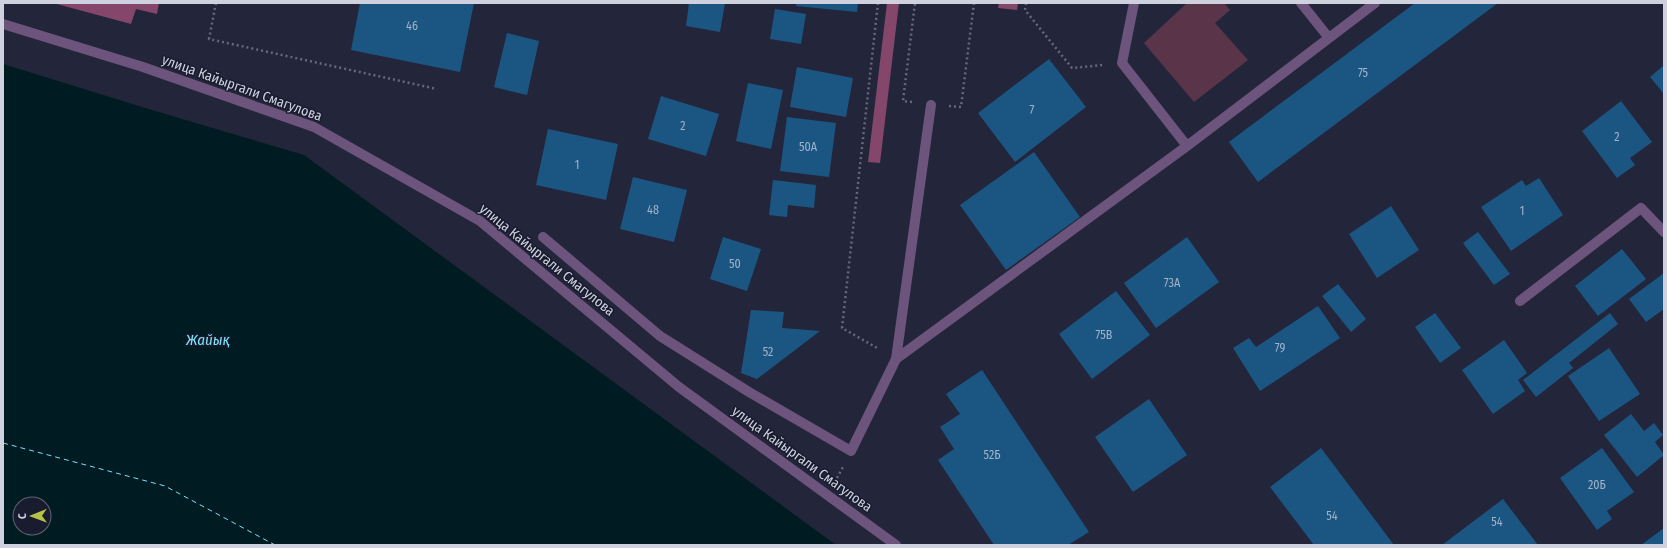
<svg xmlns="http://www.w3.org/2000/svg" width="1667" height="548" viewBox="0 0 1667 548" font-family="'Fira Sans Condensed',sans-serif">
	<style>
		.green { fill: #5a354a }
		.forest { fill: #84476b }
		.water { fill: #001c22; fill-rule: evenodd }
		.lines { fill: none; stroke-linecap: round; stroke-linejoin: round }
		.ferry { stroke: #7be2f7; stroke-width: 1; stroke-dasharray: 5 4; stroke-linecap: butt }
		.building { fill: #1b5683 }
		.path { stroke: #67697b; stroke-width: 2.5; stroke-dasharray: 2 3; stroke-linecap: butt }
		.minor { stroke: #6d547c; stroke-width: 10 }
		.labels { text-anchor: middle; dominant-baseline: central; stroke-width: 3; stroke-linejoin: round; paint-order: stroke }
		.number-label { font-size: 12px; fill: #a2b2c8 }
		.street-label { font-size: 14px; fill: #cfd1df; stroke: #191b2f }
		.water-label { font-size: 15px; font-style: italic; fill: #7be2f7; stroke: #191b2f }
	</style>
	<rect width="100%" height="100%" fill="#23253a"/>
	<!-- green -->
	<path class="green" d="M 1187,3 L 1224,3 L 1230,10 L 1215,23 L 1248,60 L 1194,102 L 1144,43 Z"/>
	<!-- forest -->
	<path class="forest" d="M 53,3 L 159,3 L 157,14 L 136,9 L 131,24 Z
		M 887,3 L 899,3 L 880,163 L 868,162 Z
		M 999,3 L 1018,3 L 1017,10 L 998,8 Z"/>
	<!-- water -->
	<path class="water" d="M 3,64 L 152,110 L 304,155 L 836,545 L 3,545 ZM 20,504 L 44,504 L 44,528 L 20,528 Z"/>
	<g class="lines">
		<!-- ferry -->
		<path class="ferry" d="M 3,443 L 165,486 L 275,545"/>
	</g>
	<!-- building -->
	<path class="building" d="M 360,3 L 474,3 L 460,72 L 351,50 Z
		M 689,3 L 725,3 L 720,32 L 686,26 Z
		M 797,3 L 858,3 L 857,12 L 796,6 Z
		M 1415,3 L 1498,3 L 1258,182 L 1229,142 Z
		M 775,9 L 806,14 L 801,44 L 770,39 Z
		M 507,33 L 539,41 L 527,95 L 494,87 Z
		M 1049,59 L 1086,107 L 1015,162 L 978,113 Z
		M 1664,65 L 1664,94 L 1650,77 Z
		M 797,67 L 853,78 L 846,117 L 790,107 Z
		M 748,83 L 783,90 L 771,149 L 736,141 Z
		M 661,96 L 719,114 L 706,156 L 648,139 Z
		M 1621,101 L 1652,142 L 1630,158 L 1635,165 L 1617,178 L 1582,131 Z
		M 787,117 L 836,123 L 829,177 L 780,171 Z
		M 548,129 L 618,144 L 606,200 L 536,185 Z
		M 1034,152 L 1080,217 L 1006,270 L 960,205 Z
		M 633,177 L 687,190 L 674,242 L 620,229 Z
		M 1539,178 L 1563,215 L 1511,251 L 1481,207 L 1522,180 L 1526,186 Z
		M 773,180 L 816,185 L 814,208 L 788,205 L 787,217 L 769,215 Z
		M 1391,206 L 1419,250 L 1377,278 L 1349,234 Z
		M 1478,232 L 1510,274 L 1494,285 L 1463,243 Z
		M 723,237 L 761,249 L 747,291 L 710,279 Z
		M 1187,237 L 1219,282 L 1156,328 L 1124,283 Z
		M 1622,249 L 1646,279 L 1598,316 L 1575,286 Z
		M 1664,273 L 1664,309 L 1646,322 L 1629,299 Z
		M 1338,284 L 1366,319 L 1351,332 L 1322,296 Z
		M 1116,291 L 1150,335 L 1092,379 L 1059,334 Z
		M 1318,306 L 1340,338 L 1260,391 L 1233,348 L 1249,338 L 1256,347 Z
		M 751,310 L 784,312 L 782,328 L 820,331 L 757,379 L 741,373 Z
		M 1435,313 L 1461,348 L 1440,363 L 1415,327 Z
		M 1610,313 L 1618,324 L 1569,363 L 1573,368 L 1536,397 L 1523,380 Z
		M 1504,340 L 1527,373 L 1518,380 L 1525,391 L 1493,414 L 1462,370 Z
		M 1609,348 L 1640,394 L 1599,421 L 1568,376 Z
		M 982,370 L 1089,532 L 1068,545 L 994,545 L 938,460 L 954,449 L 940,427 L 960,414 L 946,394 Z
		M 1149,399 L 1187,455 L 1133,492 L 1095,437 Z
		M 1631,414 L 1644,431 L 1654,423 L 1663,435 L 1655,442 L 1664,455 L 1637,477 L 1604,435 Z
		M 1321,448 L 1394,545 L 1314,545 L 1270,487 Z
		M 1602,448 L 1634,492 L 1607,511 L 1612,519 L 1597,530 L 1560,478 Z
		M 1503,499 L 1538,545 L 1442,545 Z
		M 1664,528 L 1664,545 L 1641,545 Z"/>
	<g class="lines">
		<!-- path -->
		<path class="path" d="M 216,3 L 209,39 L 437,89
			M 878,3 L 842,328 L 879,349
			M 1026,3 L 1025,10 L 1072,68 L 1103,65
			M 912,102 L 903,101 L 915,3
			M 949,106 L 961,107 L 974,3
			M 837,478 L 843,467"/>
		<!-- minor -->
		<path class="minor" d="M 1301,3 L 1329,38 L 1375,3
			M 3,24 L 143,67 L 314,127 L 480,221 L 679,387 L 896,545
			M 1187,146 L 1329,38
			M 543,237 L 660,336 L 749,392 L 851,451 L 896,359 L 1187,146 L 1122,63 L 1134,3
			M 1520,301 L 1641,208 L 1664,232
			M 896,359 L 931,105"/>
	</g>
	<g class="labels">
		<!-- number labels -->
		<g class="number-label">
			<text x="412" y="26">46</text>
			<text x="1363" y="73">75</text>
			<text x="1032" y="110">7</text>
			<text x="683" y="126">2</text>
			<text x="1617" y="137">2</text>
			<text x="808" y="147">50А</text>
			<text x="577" y="165">1</text>
			<text x="653" y="210">48</text>
			<text x="1522" y="211">1</text>
			<text x="735" y="264">50</text>
			<text x="1172" y="283">73А</text>
			<text x="1104" y="335">75В</text>
			<text x="1280" y="348">79</text>
			<text x="768" y="352">52</text>
			<text x="992" y="455">52Б</text>
			<text x="1597" y="485">20Б</text>
			<text x="1332" y="516">54</text>
			<text x="1497" y="522">54</text>
		</g>
		<!-- street labels -->
		<g class="street-label">
			<text transform="translate(242 88) rotate(20)">улица Кайыргали Смагулова</text>
			<text transform="translate(547 260) rotate(39)">улица Кайыргали Смагулова</text>
			<text transform="translate(802 459) rotate(36)">улица Кайыргали Смагулова</text>
		</g>
		<!-- water labels -->
		<g class="water-label">
			<text x="208" y="340">Жайық</text>
		</g>
	</g>
	<!-- border -->
	<rect width="1667" height="548" fill="none" stroke="#cfd1df" stroke-width="8"/>
	<!-- north arrow -->
	<g transform="translate(32 516) rotate(269)"><circle r="19" fill="#191b2f" stroke="#626475"/>
	<path d="M0-3L7 15L0 10L-7 15Z" fill="#b6c148"/>
	<text y="-6" font-size="11" font-weight="bold" text-anchor="middle" fill="#cfd1df">С</text>
	</g>
</svg>
